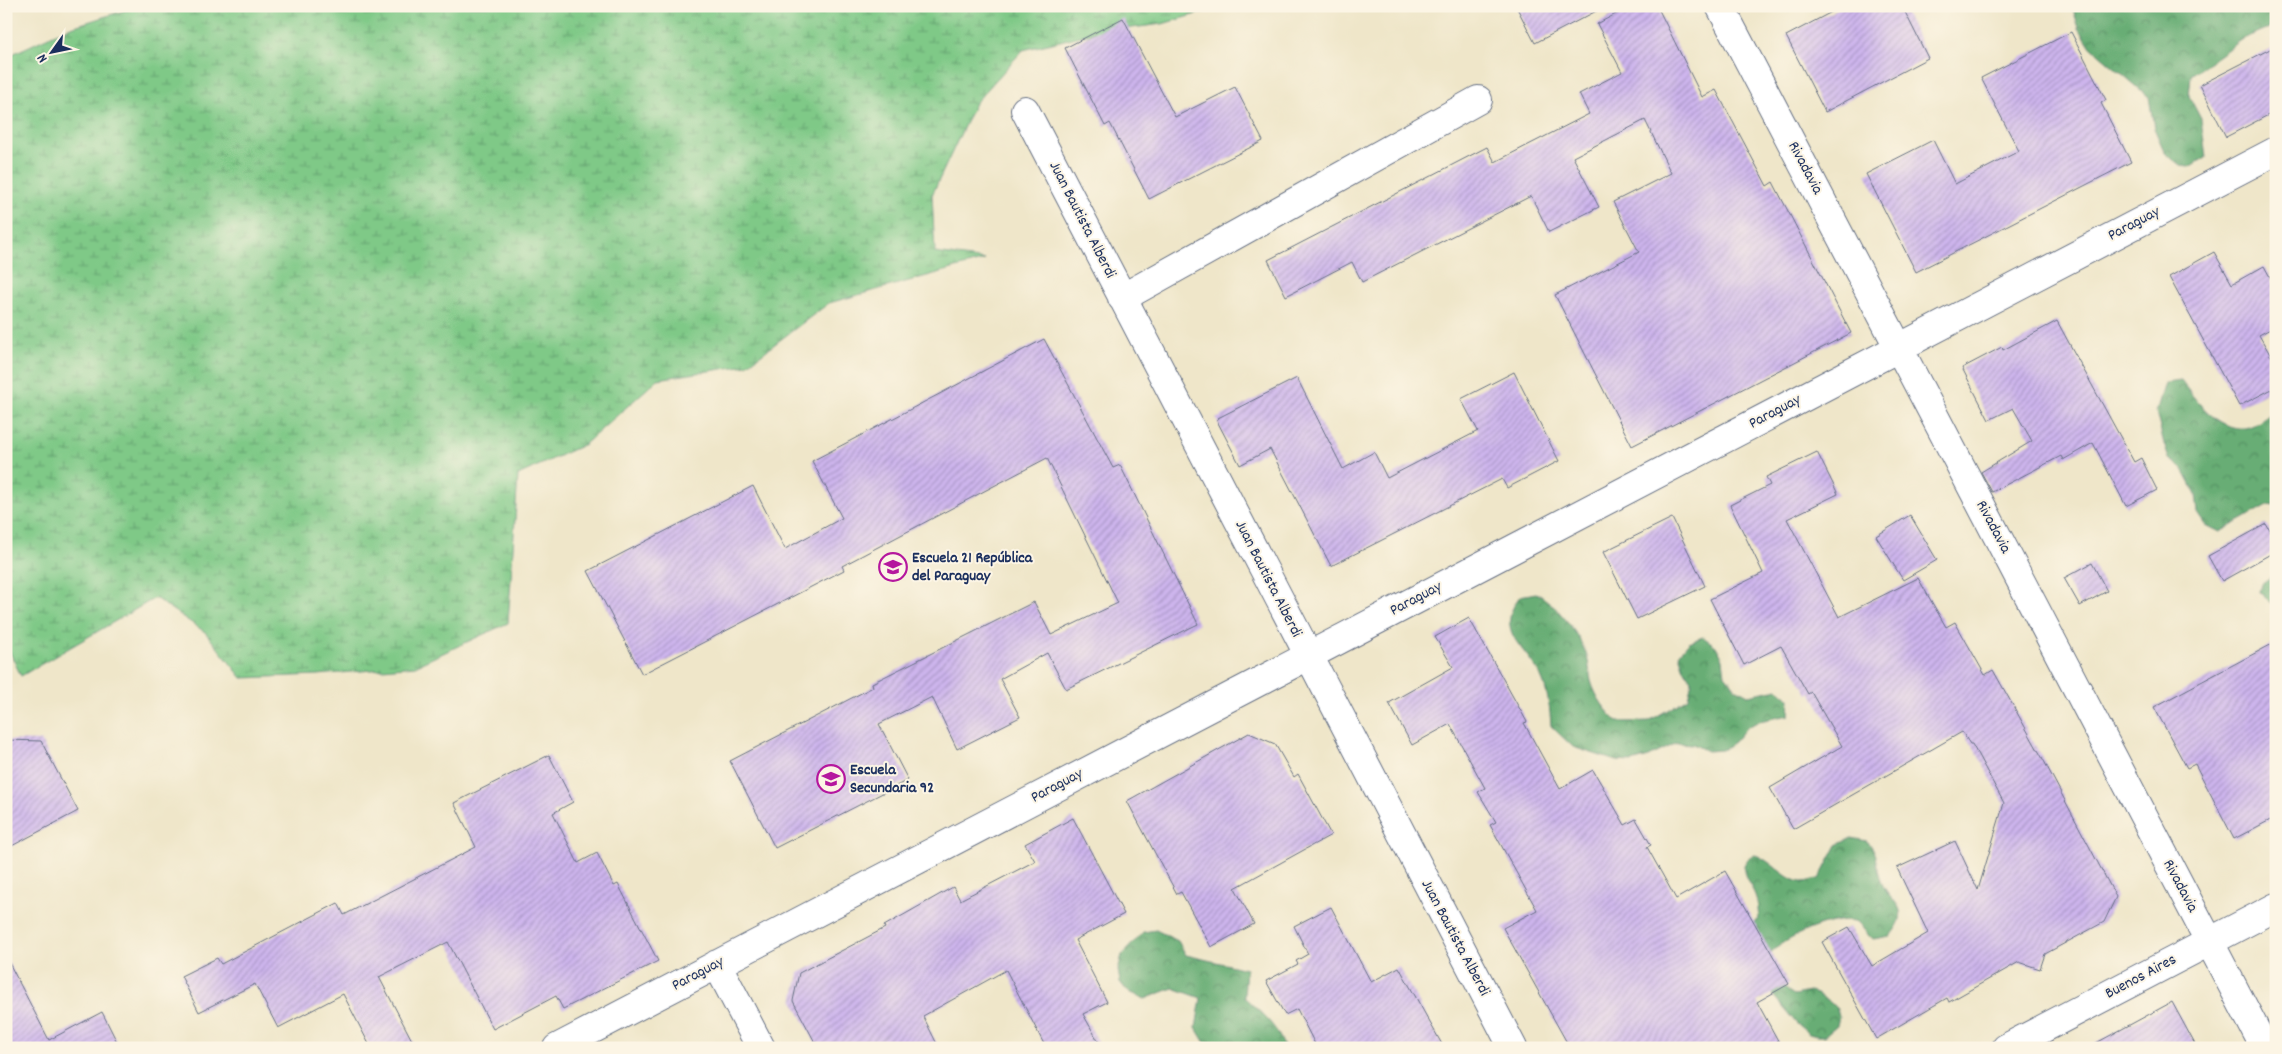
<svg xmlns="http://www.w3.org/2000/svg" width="2282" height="1054" viewBox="0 0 2282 1054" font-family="Dekko,sans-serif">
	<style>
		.forest { fill: url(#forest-crowns); stroke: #416e69 }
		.wetland { fill: url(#wetland-marsh); stroke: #4d7c72 }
		.building { fill: url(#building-hatch) }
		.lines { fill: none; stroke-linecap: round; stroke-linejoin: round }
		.street-casing { stroke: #656f83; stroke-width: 30 }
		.street { stroke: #fff; stroke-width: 28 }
		.labels { text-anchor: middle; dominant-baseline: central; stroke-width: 4; stroke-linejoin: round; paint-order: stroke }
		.street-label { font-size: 16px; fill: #1b2f5e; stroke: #fcf5e5 }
		.poi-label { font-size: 16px; font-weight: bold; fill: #1b2f5e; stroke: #fcf5e5; text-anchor: start }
	</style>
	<defs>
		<pattern id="forest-crowns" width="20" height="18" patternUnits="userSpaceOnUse" patternTransform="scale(1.25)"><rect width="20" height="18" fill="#67ad74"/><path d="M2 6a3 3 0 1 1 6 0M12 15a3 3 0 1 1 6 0" fill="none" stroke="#548d62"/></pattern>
		<pattern id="wetland-marsh" width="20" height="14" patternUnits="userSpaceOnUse" patternTransform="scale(1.25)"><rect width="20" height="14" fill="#7fc987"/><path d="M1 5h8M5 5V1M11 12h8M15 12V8" fill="none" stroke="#67a472"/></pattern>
		<pattern id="building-hatch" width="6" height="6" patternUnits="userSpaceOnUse" patternTransform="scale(1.25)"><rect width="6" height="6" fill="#ceb5ed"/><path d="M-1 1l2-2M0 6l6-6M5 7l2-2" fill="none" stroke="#a694c3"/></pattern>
	</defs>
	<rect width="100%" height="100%" fill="#fcf5e5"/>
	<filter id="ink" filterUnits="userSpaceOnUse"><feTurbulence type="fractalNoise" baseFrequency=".02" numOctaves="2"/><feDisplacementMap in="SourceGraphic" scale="10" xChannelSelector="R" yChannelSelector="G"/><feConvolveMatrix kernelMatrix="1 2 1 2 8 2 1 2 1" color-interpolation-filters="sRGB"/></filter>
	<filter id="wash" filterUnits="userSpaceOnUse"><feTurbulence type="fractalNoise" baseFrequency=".0096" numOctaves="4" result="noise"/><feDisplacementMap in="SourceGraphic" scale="20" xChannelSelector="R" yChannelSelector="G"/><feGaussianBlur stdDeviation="1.12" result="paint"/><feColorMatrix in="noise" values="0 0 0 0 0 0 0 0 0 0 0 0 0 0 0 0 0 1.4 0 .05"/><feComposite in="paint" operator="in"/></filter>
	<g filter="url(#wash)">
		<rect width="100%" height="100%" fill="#efe6c9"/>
		<!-- forest -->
		<path class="forest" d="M 2072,6 L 2276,6 L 2276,17 L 2269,28 L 2242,39 L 2191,75 L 2189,96 L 2201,119 L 2206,157 L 2190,167 L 2181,166 L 2165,153 L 2154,128 L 2149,97 L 2091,47 L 2079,28 Z
			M 2181,381 C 2195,399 2218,431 2245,428 C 2256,426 2267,416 2276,410 L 2276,506 L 2268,505 L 2220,532 L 2206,525 L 2198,513 L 2196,494 L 2182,468 L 2169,459 L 2164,444 L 2156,412 L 2165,383 Z
			M 2276,573 L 2276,607 L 2259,592 L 2261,584 Z
			M 1536,593 C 1556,604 1576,630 1585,651 C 1589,660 1589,671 1591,681 C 1596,698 1606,711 1618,722 L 1649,721 L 1688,698 L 1692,682 L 1684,669 L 1679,654 L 1689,642 L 1703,637 L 1716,646 L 1723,659 L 1725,675 L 1736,688 L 1748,695 L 1778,689 L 1790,699 L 1789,715 L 1759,721 L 1746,728 L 1734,742 L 1722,750 L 1707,751 L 1693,744 L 1677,743 L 1649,757 L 1632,762 L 1616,761 L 1573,747 L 1551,726 C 1550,709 1548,692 1541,677 C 1526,646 1493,633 1520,596 Z
			M 1851,838 L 1867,841 C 1880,855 1875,861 1880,878 C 1887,903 1916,906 1890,936 L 1873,939 C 1867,934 1863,926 1857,922 C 1839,913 1779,939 1769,955 C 1775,970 1779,987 1794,995 L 1809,992 L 1817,994 L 1831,1003 L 1837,1009 L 1839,1017 L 1837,1025 L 1824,1036 L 1817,1036 L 1809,1034 L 1797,1024 L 1757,976 L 1739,930 L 1759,919 C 1758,911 1758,902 1755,895 C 1749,880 1733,865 1755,855 C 1770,859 1788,883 1803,882 C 1808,882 1813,879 1819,879 L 1837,845 Z
			M 1156,930 L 1178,941 L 1186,955 L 1246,969 L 1244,997 C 1259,1011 1279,1027 1284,1048 L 1208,1048 L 1196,1028 L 1201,998 L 1173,988 L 1145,999 L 1127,991 L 1120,982 L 1118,970 L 1122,955 L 1143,932 Z"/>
		<!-- wetland -->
		<path class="wetland" d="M 139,6 L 1224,6 L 1162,24 L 1093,33 L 1023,50 L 975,103 L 932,195 L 935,253 L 985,260 L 829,303 L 747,365 L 658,379 L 585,444 L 518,475 L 508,623 L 415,666 L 318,675 L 242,678 L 205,632 L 155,598 L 21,676 L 6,644 L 6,57 L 68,28 Z"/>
		<g id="blocks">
			<!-- building -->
			<path class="building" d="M 1516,6 L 1606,6 L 1535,43 Z
				M 1631,6 L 1657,6 L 1702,97 L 1716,90 L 1767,186 L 1773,182 L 1851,333 L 1632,446 L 1555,295 L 1639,252 L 1613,202 L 1671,173 L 1645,120 L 1573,157 L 1599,207 L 1549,232 L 1531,196 L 1362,282 L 1352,262 L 1286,296 L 1268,260 L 1487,147 L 1495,162 L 1589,114 L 1579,94 L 1622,72 L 1597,24 Z
				M 1843,6 L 1902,6 L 1928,58 L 1825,112 L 1786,36 Z
				M 1123,18 L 1175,117 L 1235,87 L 1263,141 L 1149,199 L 1110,123 L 1105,126 L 1065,48 Z
				M 2071,32 L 2106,100 L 2101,103 L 2131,162 L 1916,272 L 1866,174 L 1933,140 L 1955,184 L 2019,151 L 1981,78 Z
				M 2276,46 L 2276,111 L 2226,137 L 2200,85 Z
				M 2214,252 L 2232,284 L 2264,266 L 2276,288 L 2276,326 L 2259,335 L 2276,365 L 2276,387 L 2239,406 L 2169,277 Z
				M 2057,321 L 2134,462 L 2141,458 L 2157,490 L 2126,506 L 2093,443 L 2063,460 L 2061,456 L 1992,492 L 1981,472 L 2032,441 L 2013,408 L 1989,420 L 1962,368 L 2002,347 L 2003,350 Z
				M 1044,339 L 1113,468 L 1120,465 L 1198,624 L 1066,689 L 1047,653 L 1000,679 L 1020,717 L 957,749 L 932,697 L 879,724 L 908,780 L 775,848 L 730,761 L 873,687 L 872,683 L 1034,602 L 1051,635 L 1118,603 L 1047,458 L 842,566 L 844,570 L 642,674 L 588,571 L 753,486 L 785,549 L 842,518 L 812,461 Z
				M 1514,372 L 1559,461 L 1507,488 L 1502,479 L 1331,566 L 1270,449 L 1240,465 L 1216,419 L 1297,378 L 1343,469 L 1374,452 L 1387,478 L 1478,431 L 1461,399 Z
				M 1817,452 L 1838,494 L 1787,519 L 1839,617 L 1918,578 L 1946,627 L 1955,622 L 1985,675 L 1993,670 L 2043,759 L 2116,897 L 2104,922 L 2045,954 L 2040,969 L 2019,962 L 1949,1002 L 1947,998 L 1876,1039 L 1822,942 L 1849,927 L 1872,966 L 1928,933 L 1897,868 L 1955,841 L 1978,890 L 2004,803 L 1972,744 L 1970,744 L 1962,732 L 1793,829 L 1770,788 L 1842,746 L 1811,692 L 1808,694 L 1781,646 L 1744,665 L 1710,599 L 1763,573 L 1730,505 L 1770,485 L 1766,477 Z
				M 1910,515 L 1937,560 L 1903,580 L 1876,536 Z
				M 1672,518 L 1705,586 L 1637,619 L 1603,552 Z
				M 2266,524 L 2276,541 L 2276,551 L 2222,581 L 2208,556 Z
				M 2092,563 L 2107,591 L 2080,606 L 2064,578 Z
				M 1469,618 L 1527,722 L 1524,723 L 1560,789 L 1593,770 L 1625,825 L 1636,819 L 1651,845 L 1647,847 L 1676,899 L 1725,871 L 1789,984 L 1757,1002 L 1782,1048 L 1570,1048 L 1503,928 L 1537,910 L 1490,825 L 1496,822 L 1478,792 L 1485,788 L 1450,724 L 1412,745 L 1389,703 L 1453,667 L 1435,637 Z
				M 2276,642 L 2276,817 L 2234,839 L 2195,764 L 2187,768 L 2154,707 Z
				M 1249,733 L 1275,744 L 1294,777 L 1298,774 L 1331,835 L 1235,888 L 1254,924 L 1211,947 L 1181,892 L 1177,894 L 1127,801 Z
				M 6,740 L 41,741 L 78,811 L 6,849 Z
				M 549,755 L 573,802 L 553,813 L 578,863 L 597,853 L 614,886 L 618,884 L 658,961 L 563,1009 L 556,996 L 493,1029 L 448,942 L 379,977 L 416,1048 L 371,1048 L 343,994 L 278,1028 L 255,984 L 199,1012 L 181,976 L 217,958 L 221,964 L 338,903 L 344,915 L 476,847 L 454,803 Z
				M 1073,818 L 1124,914 L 1075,940 L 1107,1002 L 1083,1014 L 1102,1048 L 1046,1048 L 1006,970 L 923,1016 L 939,1048 L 818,1048 L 793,1001 L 799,973 L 885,928 L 884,926 L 953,887 L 960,900 L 1035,861 L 1025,844 Z
				M 1331,907 L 1371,982 L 1399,967 L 1444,1048 L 1317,1048 L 1297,1009 L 1285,1015 L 1266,981 L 1298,964 L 1296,961 L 1308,954 L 1294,926 Z
				M 6,957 L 49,1040 L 102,1012 L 120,1048 L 6,1048 Z
				M 2172,1002 L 2197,1048 L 2087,1048 Z"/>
		</g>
	</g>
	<g filter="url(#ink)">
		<use href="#blocks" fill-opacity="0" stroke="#656f83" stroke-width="1"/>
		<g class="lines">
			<defs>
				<path id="street" d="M 1720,6 L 2265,1048
					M 1025,110 L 1513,1048
					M 1122,298 L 1478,100
					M 717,964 L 761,1048
					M 557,1048 L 2276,151
					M 2006,1048 L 2276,907"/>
			</defs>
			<!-- street casing -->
			<use href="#street" class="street-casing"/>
			<!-- street -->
			<use href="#street" class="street"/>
		</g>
	</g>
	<!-- icons -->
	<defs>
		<symbol id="school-ring" viewBox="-11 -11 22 22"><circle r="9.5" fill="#fcf5e5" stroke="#b5179e" stroke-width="1.5"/><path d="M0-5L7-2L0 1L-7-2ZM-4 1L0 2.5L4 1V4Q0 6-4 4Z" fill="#b5179e"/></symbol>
	</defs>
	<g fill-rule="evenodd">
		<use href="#school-ring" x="877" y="551" width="32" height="32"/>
		<use href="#school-ring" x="815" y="763" width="32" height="32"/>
	</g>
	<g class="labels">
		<!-- street labels -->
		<g class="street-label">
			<text transform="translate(1805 168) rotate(62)">Rivadavia</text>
			<text transform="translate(1082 220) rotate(63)">Juan Bautista Alberdi</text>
			<text transform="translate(2134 224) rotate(-28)">Paraguay</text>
			<text transform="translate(1775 412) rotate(-28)">Paraguay</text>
			<text transform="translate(1993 527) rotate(62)">Rivadavia</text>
			<text transform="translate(1268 579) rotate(63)">Juan Bautista Alberdi</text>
			<text transform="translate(1416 599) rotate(-28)">Paraguay</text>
			<text transform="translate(1057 786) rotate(-28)">Paraguay</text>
			<text transform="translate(2180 886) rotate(62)">Rivadavia</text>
			<text transform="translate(1455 938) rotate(62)">Juan Bautista Alberdi</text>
			<text transform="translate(698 974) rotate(-28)">Paraguay</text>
			<text transform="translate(2141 977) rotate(-28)">Buenos Aires</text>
		</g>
		<!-- poi labels -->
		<g class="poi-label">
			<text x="912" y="558">Escuela 21 República<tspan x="912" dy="18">del Paraguay</tspan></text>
			<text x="850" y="770">Escuela<tspan x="850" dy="18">Secundaria 92</tspan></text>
		</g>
	</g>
	<!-- margin -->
	<rect width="2282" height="1054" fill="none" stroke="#fcf5e5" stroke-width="25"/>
	<!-- north arrow -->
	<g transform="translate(52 52) rotate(237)" stroke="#fcf5e5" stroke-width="4" paint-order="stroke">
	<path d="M0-4L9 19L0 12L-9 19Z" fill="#1b2f5e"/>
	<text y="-8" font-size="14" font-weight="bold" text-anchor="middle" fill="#1b2f5e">N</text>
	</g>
</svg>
